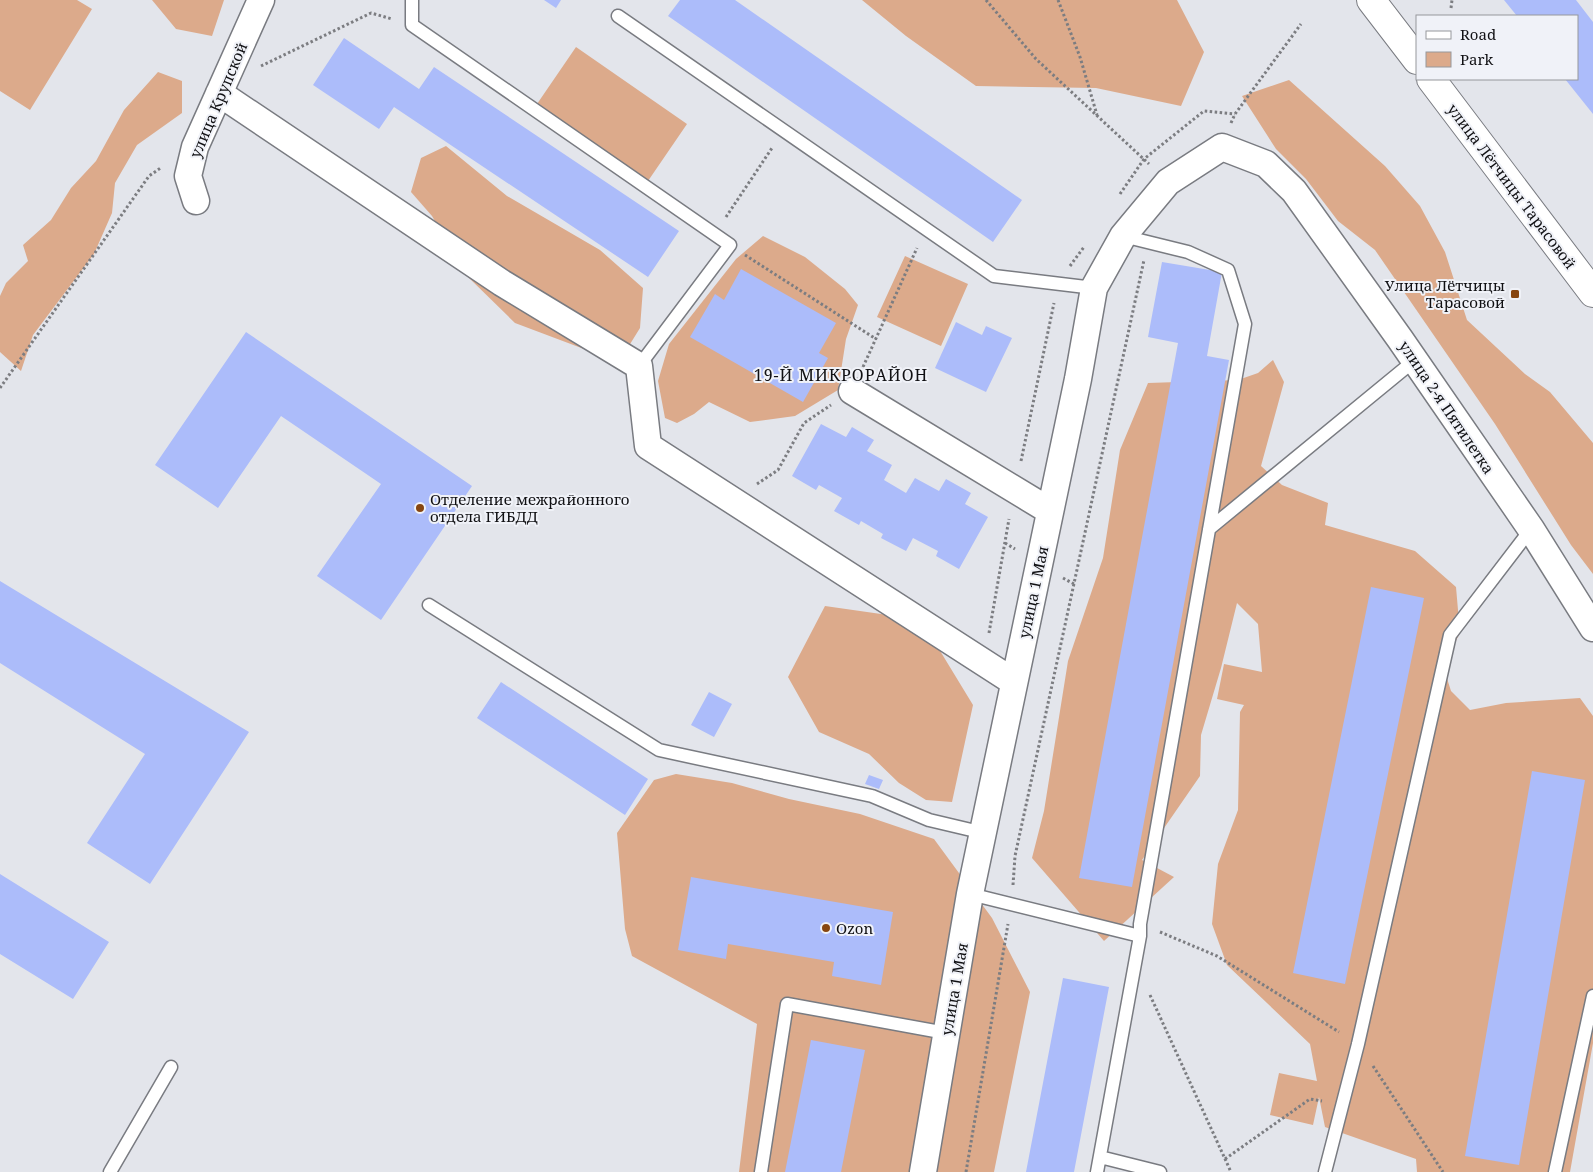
<svg xmlns="http://www.w3.org/2000/svg" width="1593" height="1172" viewBox="0 0 1593 1172" font-family="'Noto Serif',serif">
	<style>
		.green { fill: #dcaa8b }
		.building { fill: #acbcfa }
		.lines { fill: none; stroke-linecap: round; stroke-linejoin: round }
		.lane-casing { stroke: #797b81; stroke-width: 15 }
		.street-casing { stroke: #797b81; stroke-width: 29 }
		.secondary-casing { stroke: #797b81; stroke-width: 30 }
		.path { stroke: #7c7d81; stroke-width: 3; stroke-dasharray: 2.5 2.5; stroke-linecap: butt }
		.lane { stroke: #fff; stroke-width: 12 }
		.street { stroke: #fff; stroke-width: 26 }
		.secondary { stroke: #fff; stroke-width: 28 }
		.poi-dot { fill: #874610; stroke: #f0f2f8; stroke-width: 2 }
		.labels { text-anchor: middle; dominant-baseline: central; stroke-width: 4; stroke-linejoin: round; paint-order: stroke }
		.street-label { font-size: 15px; fill: #101013; stroke: #f0f2f8 }
		.poi-label { font-size: 15px; fill: #101013; stroke: #f0f2f8; text-anchor: start }
		.neighbourhood-label { font-size: 16px; letter-spacing: 1px; fill: #101013; stroke: #f0f2f8 }
	</style>
	<rect width="100%" height="100%" fill="#e3e5eb"/>
	<!-- green -->
	<path class="green" d="M 0,0 L 77,0 L 92,9 L 30,110 L 0,91 Z
		M 152,0 L 224,0 L 212,36 L 176,29 Z
		M 862,0 L 1177,0 L 1204,52 L 1181,106 L 1096,88 L 976,86 L 906,36 Z
		M 576,47 L 687,124 L 648,181 L 537,104 Z
		M 158,72 L 182,81 L 182,113 L 137,145 L 115,183 L 112,213 L 94,254 L 33,335 L 21,371 L 0,352 L 0,296 L 6,283 L 28,261 L 23,245 L 51,220 L 71,188 L 96,161 L 124,110 Z
		M 1289,80 L 1385,166 L 1420,206 L 1445,252 L 1467,320 L 1525,374 L 1550,392 L 1593,443 L 1593,574 L 1571,545 L 1495,424 L 1375,250 L 1338,221 L 1306,179 L 1276,149 L 1242,96 Z
		M 446,146 L 507,196 L 600,250 L 643,288 L 640,328 L 627,349 L 592,352 L 515,323 L 467,276 L 432,216 L 411,192 L 421,158 Z
		M 763,236 L 805,257 L 845,289 L 858,305 L 846,339 L 838,390 L 795,416 L 750,422 L 709,402 L 694,414 L 677,423 L 665,418 L 658,381 L 669,344 L 736,259 Z
		M 905,256 L 968,284 L 941,346 L 877,317 Z
		M 1273,360 L 1284,382 L 1261,466 L 1282,485 L 1328,503 L 1325,525 L 1415,551 L 1456,587 L 1460,633 L 1443,666 L 1451,691 L 1470,710 L 1506,703 L 1580,698 L 1593,716 L 1593,1043 L 1570,1172 L 1417,1172 L 1416,1159 L 1325,1127 L 1319,1097 L 1313,1125 L 1270,1115 L 1279,1073 L 1317,1081 L 1310,1044 L 1227,965 L 1212,924 L 1218,864 L 1238,810 L 1240,712 L 1244,705 L 1217,699 L 1224,664 L 1262,672 L 1258,624 L 1237,603 L 1221,668 L 1201,735 L 1200,776 L 1142,860 L 1174,877 L 1104,941 L 1032,858 L 1044,811 L 1068,661 L 1103,558 L 1120,450 L 1148,383 L 1238,380 L 1258,373 Z
		M 825,606 L 888,615 L 931,636 L 973,705 L 952,802 L 926,800 L 899,783 L 869,754 L 819,732 L 788,677 Z
		M 676,774 L 732,783 L 789,799 L 860,814 L 934,839 L 992,918 L 1030,992 L 994,1172 L 739,1172 L 757,1024 L 632,956 L 625,929 L 617,833 L 654,780 Z"/>
	<!-- building -->
	<path class="building" d="M 544,0 L 561,0 L 556,8 Z
		M 680,0 L 735,0 L 1022,200 L 993,242 L 668,16 Z
		M 1504,0 L 1576,0 L 1593,22 L 1593,114 L 1565,79 L 1577,79 L 1577,16 L 1517,16 Z
		M 344,38 L 419,89 L 434,67 L 679,231 L 648,277 L 394,107 L 379,129 L 313,85 Z
		M 1162,262 L 1222,272 L 1207,356 L 1229,360 L 1132,887 L 1079,878 L 1178,343 L 1148,337 Z
		M 741,269 L 836,323 L 819,353 L 828,358 L 803,402 L 690,337 L 715,294 L 724,300 Z
		M 956,322 L 982,335 L 986,326 L 1012,338 L 986,392 L 935,368 Z
		M 246,332 L 472,486 L 381,620 L 317,576 L 381,484 L 281,416 L 218,508 L 155,465 Z
		M 821,424 L 846,437 L 852,427 L 874,440 L 867,451 L 892,465 L 884,480 L 906,493 L 915,478 L 939,491 L 946,479 L 971,493 L 965,504 L 988,517 L 959,569 L 936,556 L 938,551 L 913,538 L 906,551 L 881,538 L 883,534 L 861,521 L 859,525 L 834,511 L 842,498 L 819,485 L 816,490 L 792,476 Z
		M 0,581 L 249,732 L 150,884 L 87,843 L 145,754 L 0,663 Z
		M 1371,587 L 1424,598 L 1345,984 L 1293,973 Z
		M 501,682 L 648,779 L 625,815 L 477,718 Z
		M 709,692 L 732,704 L 714,737 L 691,725 Z
		M 1532,771 L 1585,780 L 1519,1165 L 1465,1156 Z
		M 869,775 L 883,780 L 879,789 L 865,784 Z
		M 0,874 L 109,942 L 73,999 L 0,954 Z
		M 691,877 L 893,912 L 881,985 L 832,976 L 834,962 L 728,944 L 726,959 L 678,950 Z
		M 1063,978 L 1109,987 L 1074,1172 L 1026,1172 Z
		M 811,1040 L 865,1050 L 841,1172 L 785,1172 Z"/>
	<g class="lines">
		<defs>
			<path id="lane" d="M 412,0 L 412,25 L 730,245 L 639,366
				M 618,16 L 994,276 L 1094,288
				M 1209,529 L 1415,360
				M 429,605 L 659,750 L 872,796 L 929,820 L 984,833
				M 970,894 L 1140,936
				M 1100,1157 L 1160,1172
				M 110,1172 L 171,1067
				M 761,1172 L 787,1004 L 946,1033
				M 1097,1172 L 1140,936 L 1140,924 L 1245,324 L 1228,270 L 1188,252 L 1123,236
				M 1325,1172 L 1358,1044 L 1450,635 L 1531,529
				M 1555,1172 L 1593,996"/>
			<path id="street" d="M 219,93 L 502,283 L 639,366 L 648,446 L 1014,682
				M 196,201 L 188,176 L 195,147 L 261,0
				M 852,391 L 1050,511
				M 923,1172 L 970,894 L 1078,379 L 1094,288 L 1123,236 L 1168,182 L 1222,147 L 1266,164 L 1294,191 L 1400,339 L 1531,529 L 1593,628"/>
			<path id="secondary" d="M 1371,0 L 1417,60
				M 1431,79 L 1593,293"/>
		</defs>
		<!-- lane casing -->
		<use href="#lane" class="lane-casing"/>
		<!-- street casing -->
		<use href="#street" class="street-casing"/>
		<!-- secondary casing -->
		<use href="#secondary" class="secondary-casing"/>
		<!-- path -->
		<path class="path" d="M 986,0 L 1036,59 L 1149,164
			M 1058,0 L 1080,57 L 1097,115
			M 1451,8 L 1452,0
			M 261,66 L 371,13 L 392,19
			M 1231,123 L 1235,114 L 1301,24
			M 1120,194 L 1144,159 L 1204,111 L 1235,114
			M 726,217 L 772,148
			M 745,255 L 876,339
			M 1070,266 L 1084,247
			M 863,367 L 917,248
			M 0,388 L 149,176 L 162,167
			M 1021,461 L 1054,303
			M 757,484 L 778,470 L 804,423 L 831,405
			M 1005,543 L 1015,549
			M 1063,578 L 1074,584
			M 989,633 L 1009,519
			M 1013,885 L 1015,856 L 1144,260
			M 1160,932 L 1217,956 L 1339,1032
			M 1150,995 L 1231,1172
			M 1373,1066 L 1443,1172
			M 1225,1159 L 1310,1099 L 1322,1101
			M 966,1172 L 1008,924"/>
		<!-- lane -->
		<use href="#lane" class="lane"/>
		<!-- street -->
		<use href="#street" class="street"/>
		<!-- secondary -->
		<use href="#secondary" class="secondary"/>
	</g>
	<!-- markers -->
	<g class="poi-dot">
		<rect x="1510" y="289" width="10" height="10" rx="2.5"/>
		<circle cx="420" cy="508" r="5"/>
		<circle cx="826" cy="928" r="5"/>
	</g>
	<g class="labels">
		<!-- street labels -->
		<g class="street-label">
			<text transform="translate(218 100) rotate(-67)">улица Крупской</text>
			<text transform="translate(1512 186) rotate(53)">улица Лётчицы Тарасовой</text>
			<text transform="translate(1447 407) rotate(56)">улица 2-я Пятилетка</text>
			<text transform="translate(1033 592) rotate(-78)">улица 1 Мая</text>
			<text transform="translate(954 989) rotate(-80)">улица 1 Мая</text>
		</g>
		<!-- poi labels -->
		<g class="poi-label">
			<text x="1505" y="285" text-anchor="end">Улица Лётчицы<tspan x="1505" dy="17">Тарасовой</tspan></text>
			<text x="430" y="499">Отделение межрайонного<tspan x="430" dy="17">отдела ГИБДД</tspan></text>
			<text x="836" y="928">Ozon</text>
		</g>
		<!-- neighbourhood labels -->
		<g class="neighbourhood-label">
			<text x="841" y="375">19-Й МИКРОРАЙОН</text>
		</g>
	</g>
	<!-- legend -->
	<rect x="1416" y="15" width="162" height="65" fill="#f0f2f8" stroke="#96989c"/>
	<rect x="1426" y="31" width="25" height="8" fill="#ffffff" stroke="#96989c"/>
	<text x="1460" y="40" font-size="15" fill="#101013">Road</text>
	<rect x="1426" y="52" width="25" height="15" fill="#dcaa8b" stroke="#96989c"/>
	<text x="1460" y="65" font-size="15" fill="#101013">Park</text>
</svg>
